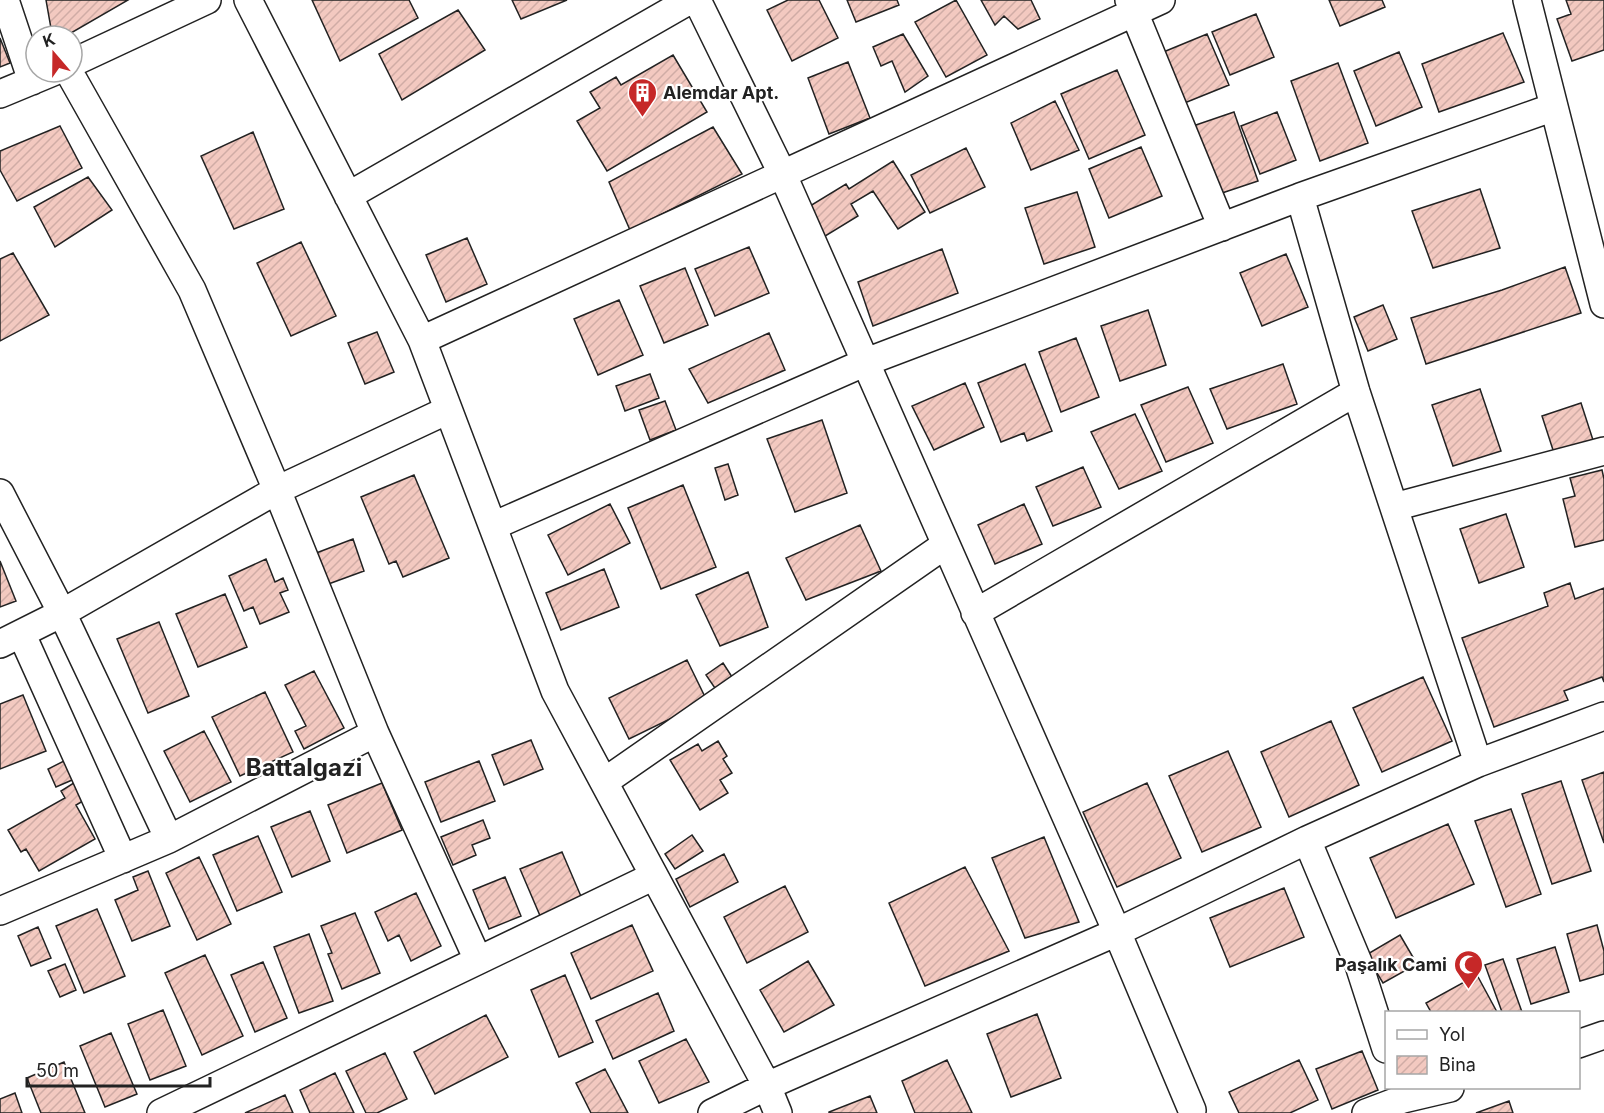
<svg xmlns="http://www.w3.org/2000/svg" width="1604" height="1113" viewBox="0 0 1604 1113" font-family="Inter,sans-serif">
	<style>
		.building { fill: url(#building-hatch); stroke: #222; stroke-width: 1.5 }
		.lines { fill: none; stroke-linecap: round; stroke-linejoin: round }
		.minor-casing { stroke: #222; stroke-width: 30 }
		.minor { stroke: #fff; stroke-width: 27 }
		.labels { text-anchor: middle; dominant-baseline: central; stroke-width: 4.5; stroke-linejoin: round; paint-order: stroke }
		.poi-label { font-size: 18px; font-weight: bold; fill: #222; stroke: #fff; text-anchor: start }
		.district-label { font-size: 24px; font-weight: bold; fill: #222; stroke: #fff }
	</style>
	<defs>
		<pattern id="building-hatch" width="6" height="6" patternUnits="userSpaceOnUse" patternTransform="scale(1.5)"><rect width="6" height="6" fill="#f3c9c0"/><path d="M-1 1l2-2M0 6l6-6M5 7l2-2" fill="none" stroke="#d0aca5"/></pattern>
	</defs>
	<rect width="100%" height="100%" fill="#fff"/>
	<!-- building -->
	<path class="building" d="M 46,0 L 128,0 L 71,33 L 52,34 Z
		M 312,0 L 409,0 L 418,18 L 340,61 Z
		M 512,0 L 567,0 L 521,19 Z
		M 788,0 L 819,0 L 838,38 L 792,61 L 767,10 Z
		M 847,0 L 897,0 L 899,5 L 856,22 Z
		M 956,0 L 987,55 L 946,77 L 915,22 Z
		M 981,0 L 1031,0 L 1040,19 L 1018,29 L 1004,16 L 995,25 Z
		M 1329,0 L 1382,0 L 1385,7 L 1340,26 Z
		M 1566,0 L 1604,0 L 1604,50 L 1572,61 L 1557,19 L 1571,14 Z
		M 458,10 L 485,50 L 402,100 L 379,54 Z
		M 1256,14 L 1274,57 L 1230,75 L 1212,32 Z
		M 1503,33 L 1524,82 L 1439,112 L 1422,64 Z
		M 903,34 L 928,76 L 905,92 L 892,61 L 881,66 L 873,47 Z
		M 1207,34 L 1229,85 L 1182,104 L 1161,53 Z
		M 0,38 L 10,63 L 0,67 Z
		M 1399,52 L 1422,107 L 1376,126 L 1354,71 Z
		M 673,55 L 707,112 L 607,171 L 577,121 L 600,108 L 590,92 L 616,77 L 621,85 Z
		M 848,62 L 870,118 L 829,134 L 808,78 Z
		M 1338,63 L 1368,143 L 1320,161 L 1291,81 Z
		M 1117,70 L 1145,135 L 1089,159 L 1061,94 Z
		M 1055,101 L 1079,150 L 1031,170 L 1011,123 Z
		M 1234,112 L 1258,181 L 1213,196 L 1190,127 Z
		M 1277,112 L 1296,160 L 1260,174 L 1241,126 Z
		M 60,126 L 82,168 L 17,201 L 0,170 L 0,151 Z
		M 713,127 L 742,174 L 630,230 L 609,182 Z
		M 253,132 L 284,209 L 234,229 L 201,156 Z
		M 1141,147 L 1162,196 L 1109,218 L 1089,169 Z
		M 966,148 L 985,187 L 930,213 L 911,175 Z
		M 893,161 L 925,212 L 898,229 L 873,191 L 851,204 L 858,216 L 822,238 L 805,209 L 846,184 L 849,189 Z
		M 88,177 L 112,210 L 55,247 L 34,207 Z
		M 1480,189 L 1500,248 L 1433,268 L 1412,211 Z
		M 1077,192 L 1095,247 L 1044,264 L 1025,208 Z
		M 467,238 L 487,284 L 446,302 L 426,255 Z
		M 301,242 L 336,316 L 291,336 L 257,263 Z
		M 749,247 L 769,293 L 715,316 L 695,269 Z
		M 942,249 L 958,293 L 873,326 L 858,282 Z
		M 13,253 L 49,315 L 0,341 L 0,259 Z
		M 1286,254 L 1308,307 L 1262,326 L 1240,273 Z
		M 1565,267 L 1581,313 L 1426,364 L 1411,318 L 1502,290 Z
		M 685,268 L 708,325 L 664,343 L 640,286 Z
		M 619,300 L 643,355 L 598,375 L 574,319 Z
		M 1383,305 L 1397,339 L 1368,351 L 1354,317 Z
		M 1148,310 L 1166,365 L 1120,381 L 1101,326 Z
		M 377,332 L 394,372 L 365,384 L 348,343 Z
		M 769,333 L 785,370 L 708,403 L 689,369 Z
		M 1076,338 L 1099,397 L 1061,412 L 1039,352 Z
		M 1025,364 L 1052,431 L 1027,441 L 1024,433 L 1001,442 L 978,383 Z
		M 1283,364 L 1297,404 L 1227,429 L 1210,389 Z
		M 650,374 L 659,398 L 625,411 L 616,386 Z
		M 965,383 L 984,427 L 934,450 L 912,406 Z
		M 1188,387 L 1213,443 L 1166,462 L 1141,405 Z
		M 1480,389 L 1501,451 L 1453,466 L 1432,405 Z
		M 665,401 L 676,430 L 650,440 L 639,410 Z
		M 1581,403 L 1593,440 L 1554,453 L 1542,416 Z
		M 1135,414 L 1162,471 L 1119,489 L 1091,432 Z
		M 822,420 L 847,493 L 795,512 L 767,439 Z
		M 728,464 L 738,495 L 725,500 L 715,468 Z
		M 1083,467 L 1101,507 L 1053,526 L 1036,487 Z
		M 1602,470 L 1604,479 L 1604,540 L 1575,547 L 1563,499 L 1575,496 L 1570,478 Z
		M 414,475 L 449,558 L 403,577 L 396,561 L 389,564 L 361,497 Z
		M 683,485 L 716,567 L 661,589 L 628,508 Z
		M 610,504 L 630,543 L 568,575 L 548,535 Z
		M 1024,504 L 1042,544 L 995,564 L 978,525 Z
		M 1506,514 L 1524,567 L 1479,583 L 1460,529 Z
		M 860,525 L 881,571 L 806,600 L 786,558 Z
		M 353,539 L 364,571 L 323,586 L 311,555 Z
		M 266,559 L 275,582 L 283,578 L 288,590 L 280,593 L 289,612 L 260,624 L 253,607 L 244,611 L 229,576 Z
		M 0,561 L 16,601 L 0,607 Z
		M 604,569 L 619,607 L 561,630 L 546,593 Z
		M 748,572 L 768,627 L 720,646 L 696,595 Z
		M 1570,583 L 1575,599 L 1604,588 L 1604,682 L 1602,677 L 1564,691 L 1568,700 L 1494,727 L 1462,638 L 1548,606 L 1544,593 Z
		M 225,594 L 247,647 L 198,667 L 176,614 Z
		M 159,622 L 189,696 L 148,713 L 117,639 Z
		M 687,660 L 707,701 L 629,739 L 609,698 Z
		M 723,663 L 736,683 L 719,694 L 706,675 Z
		M 314,671 L 344,728 L 304,749 L 295,731 L 306,726 L 285,685 Z
		M 1423,677 L 1452,741 L 1382,772 L 1353,708 Z
		M 265,692 L 293,752 L 240,776 L 212,717 Z
		M 23,695 L 46,751 L 0,769 L 0,704 Z
		M 1331,721 L 1359,785 L 1289,817 L 1261,752 Z
		M 204,731 L 231,782 L 190,802 L 164,751 Z
		M 531,740 L 543,769 L 504,785 L 492,755 Z
		M 718,741 L 727,756 L 723,759 L 732,773 L 720,780 L 728,793 L 700,810 L 670,760 L 698,744 L 702,751 Z
		M 1228,751 L 1261,827 L 1202,852 L 1169,776 Z
		M 70,758 L 79,777 L 56,787 L 48,769 Z
		M 479,761 L 495,801 L 441,822 L 425,782 Z
		M 1604,772 L 1604,843 L 1582,780 Z
		M 80,779 L 90,797 L 76,805 L 95,839 L 39,871 L 26,849 L 21,852 L 8,830 L 65,798 L 61,791 Z
		M 1561,781 L 1591,871 L 1552,884 L 1522,794 Z
		M 382,783 L 402,830 L 347,853 L 328,805 Z
		M 1147,783 L 1181,858 L 1117,887 L 1083,812 Z
		M 1511,809 L 1541,894 L 1506,907 L 1475,821 Z
		M 310,811 L 330,861 L 292,877 L 271,827 Z
		M 483,820 L 490,838 L 472,845 L 476,855 L 453,865 L 441,837 Z
		M 1448,824 L 1474,884 L 1396,918 L 1370,858 Z
		M 692,835 L 703,851 L 675,869 L 665,854 Z
		M 258,836 L 282,892 L 237,911 L 213,855 Z
		M 1044,837 L 1079,922 L 1025,938 L 992,858 Z
		M 562,852 L 583,901 L 541,918 L 520,869 Z
		M 724,854 L 738,882 L 690,907 L 676,879 Z
		M 199,857 L 231,924 L 197,940 L 166,873 Z
		M 965,867 L 1009,951 L 925,986 L 889,903 Z
		M 148,871 L 170,926 L 132,941 L 115,900 L 138,890 L 133,877 Z
		M 505,877 L 521,916 L 489,929 L 473,890 Z
		M 785,886 L 808,932 L 747,963 L 724,917 Z
		M 1284,888 L 1304,937 L 1230,967 L 1210,918 Z
		M 416,893 L 441,946 L 411,961 L 399,935 L 388,941 L 375,912 Z
		M 97,909 L 125,976 L 84,993 L 56,926 Z
		M 355,913 L 380,973 L 342,989 L 328,954 L 332,953 L 321,926 Z
		M 632,925 L 653,971 L 591,999 L 571,953 Z
		M 1597,925 L 1604,951 L 1604,974 L 1580,981 L 1567,934 Z
		M 38,927 L 51,958 L 31,966 L 18,936 Z
		M 309,934 L 333,1001 L 299,1013 L 274,947 Z
		M 1400,935 L 1417,964 L 1383,983 L 1366,955 Z
		M 1555,947 L 1569,992 L 1531,1004 L 1517,959 Z
		M 205,955 L 243,1036 L 202,1055 L 165,973 Z
		M 1503,959 L 1522,1012 L 1502,1012 L 1485,965 Z
		M 808,961 L 834,1005 L 784,1032 L 760,990 Z
		M 263,962 L 287,1018 L 255,1032 L 231,975 Z
		M 65,964 L 76,990 L 60,997 L 48,971 Z
		M 565,975 L 593,1042 L 559,1057 L 531,990 Z
		M 1477,975 L 1497,1012 L 1431,1012 L 1426,1003 Z
		M 658,993 L 674,1031 L 613,1059 L 596,1021 Z
		M 163,1010 L 186,1066 L 150,1080 L 128,1024 Z
		M 1037,1014 L 1061,1078 L 1011,1097 L 987,1034 Z
		M 486,1015 L 508,1057 L 435,1094 L 414,1052 Z
		M 111,1033 L 137,1094 L 105,1107 L 80,1046 Z
		M 686,1039 L 709,1082 L 659,1103 L 639,1061 Z
		M 1362,1051 L 1378,1090 L 1332,1109 L 1316,1069 Z
		M 385,1053 L 407,1099 L 377,1113 L 366,1113 L 346,1071 Z
		M 947,1060 L 972,1113 L 915,1113 L 902,1081 Z
		M 1299,1060 L 1318,1100 L 1290,1113 L 1239,1113 L 1229,1092 Z
		M 64,1062 L 85,1113 L 41,1113 L 27,1078 Z
		M 605,1069 L 628,1113 L 591,1113 L 576,1083 Z
		M 335,1073 L 354,1113 L 310,1113 L 300,1090 Z
		M 15,1093 L 22,1113 L 0,1113 L 0,1099 Z
		M 285,1095 L 293,1113 L 245,1113 Z
		M 870,1096 L 877,1113 L 829,1113 L 829,1112 Z
		M 1509,1101 L 1513,1113 L 1476,1113 Z"/>
	<g class="lines">
		<defs>
			<path id="minor" d="M 5,0 L 32,81
				M 248,0 L 422,340 L 555,691 L 767,1086 L 778,1113
				M 697,0 L 782,173 L 1117,932 L 1192,1110
				M 1129,0 L 1222,227
				M 1527,0 L 1604,304
				M 72,63 L 207,0
				M 69,72 L 192,290 L 277,490 L 375,733 L 478,960
				M 0,94 L 53,72
				M 348,196 L 690,0
				M 1300,197 L 1356,392 L 1478,763
				M 422,340 L 1161,0
				M 0,493 L 62,613 L 169,839
				M 1394,507 L 1604,451
				M 493,526 L 866,362 L 1300,197 L 1554,107
				M 975,613 L 1356,392
				M 22,635 L 123,859
				M 0,644 L 62,613 L 277,490 L 448,410
				M 604,782 L 945,545
				M 1307,840 L 1358,962 L 1386,1049
				M 0,911 L 169,839 L 375,733
				M 1578,1044 L 1604,1035
				M 161,1113 L 654,876
				M 712,1113 L 767,1086 L 1117,932 L 1307,840 L 1478,763 L 1604,716
				M 1366,1113 L 1403,1099 L 1450,1088"/>
		</defs>
		<!-- minor casing -->
		<use href="#minor" class="minor-casing"/>
		<!-- minor -->
		<use href="#minor" class="minor"/>
	</g>
	<!-- icons -->
	<defs>
		<symbol id="building-pin" viewBox="-11 -11 22 30"><path d="M0 17L-7.5 6A9.5 9.5 0 1 1 7.5 6Z" fill="#c62828" stroke="#fff"/><path d="M-4-6H4V6H1V3H-1V6H-4ZM-2.5-4.3h1.7v1.8h-1.7ZM.8-4.3h1.7v1.8H.8ZM-2.5-1h1.7V.8h-1.7ZM.8-1h1.7V.8H.8Z" fill="#fff"/></symbol>
		<symbol id="mosque-pin" viewBox="-11 -11 22 30"><path d="M0 17L-7.5 6A9.5 9.5 0 1 1 7.5 6Z" fill="#c62828" stroke="#fff"/><path d="M3.5-4.9A6 6 0 1 0 3.5 4.9A5 5 0 1 1 3.5-4.9Z" fill="#fff"/></symbol>
	</defs>
	<g fill-rule="evenodd">
		<use href="#building-pin" x="626" y="76" width="33" height="45"/>
		<use href="#mosque-pin" x="1452" y="948" width="33" height="45"/>
	</g>
	<g class="labels">
		<!-- poi labels -->
		<g class="poi-label">
			<text x="663" y="92">Alemdar Apt.</text>
			<text x="1447" y="964" text-anchor="end">Paşalık Cami</text>
		</g>
		<!-- district labels -->
		<g class="district-label">
			<text x="304" y="767">Battalgazi</text>
		</g>
	</g>
	<!-- legend -->
	<rect x="1385" y="1011" width="195" height="78" fill="#ffffff" stroke="#a7a7a7" stroke-width="1.5"/>
	<rect x="1397" y="1030" width="30" height="9" fill="#ffffff" stroke="#a7a7a7" stroke-width="1.5"/>
	<text x="1439" y="1041" font-size="18" fill="#222222">Yol</text>
	<rect x="1397" y="1056" width="30" height="18" fill="url(#building-hatch)" stroke="#a7a7a7" stroke-width="1.5"/>
	<text x="1439" y="1071" font-size="18" fill="#222222">Bina</text>
	<!-- north arrow -->
	<g transform="translate(54 54) rotate(340)"><circle r="28" fill="#ffffff" stroke="#a7a7a7" stroke-width="1.5"/>
	<path d="M0-4.5L10 22L0 15L-10 22Z" fill="#c62828"/>
	<text y="-9" font-size="16" font-weight="bold" text-anchor="middle" fill="#222222">K</text>
	</g>
	<!-- scale -->
	<path d="M27 1077v9h183v-9" fill="none" stroke="#222222" stroke-width="3"/>
	<text x="36" y="1077" font-size="18" fill="#222222" stroke="#ffffff" stroke-width="4.5" paint-order="stroke">50 m</text>
</svg>
